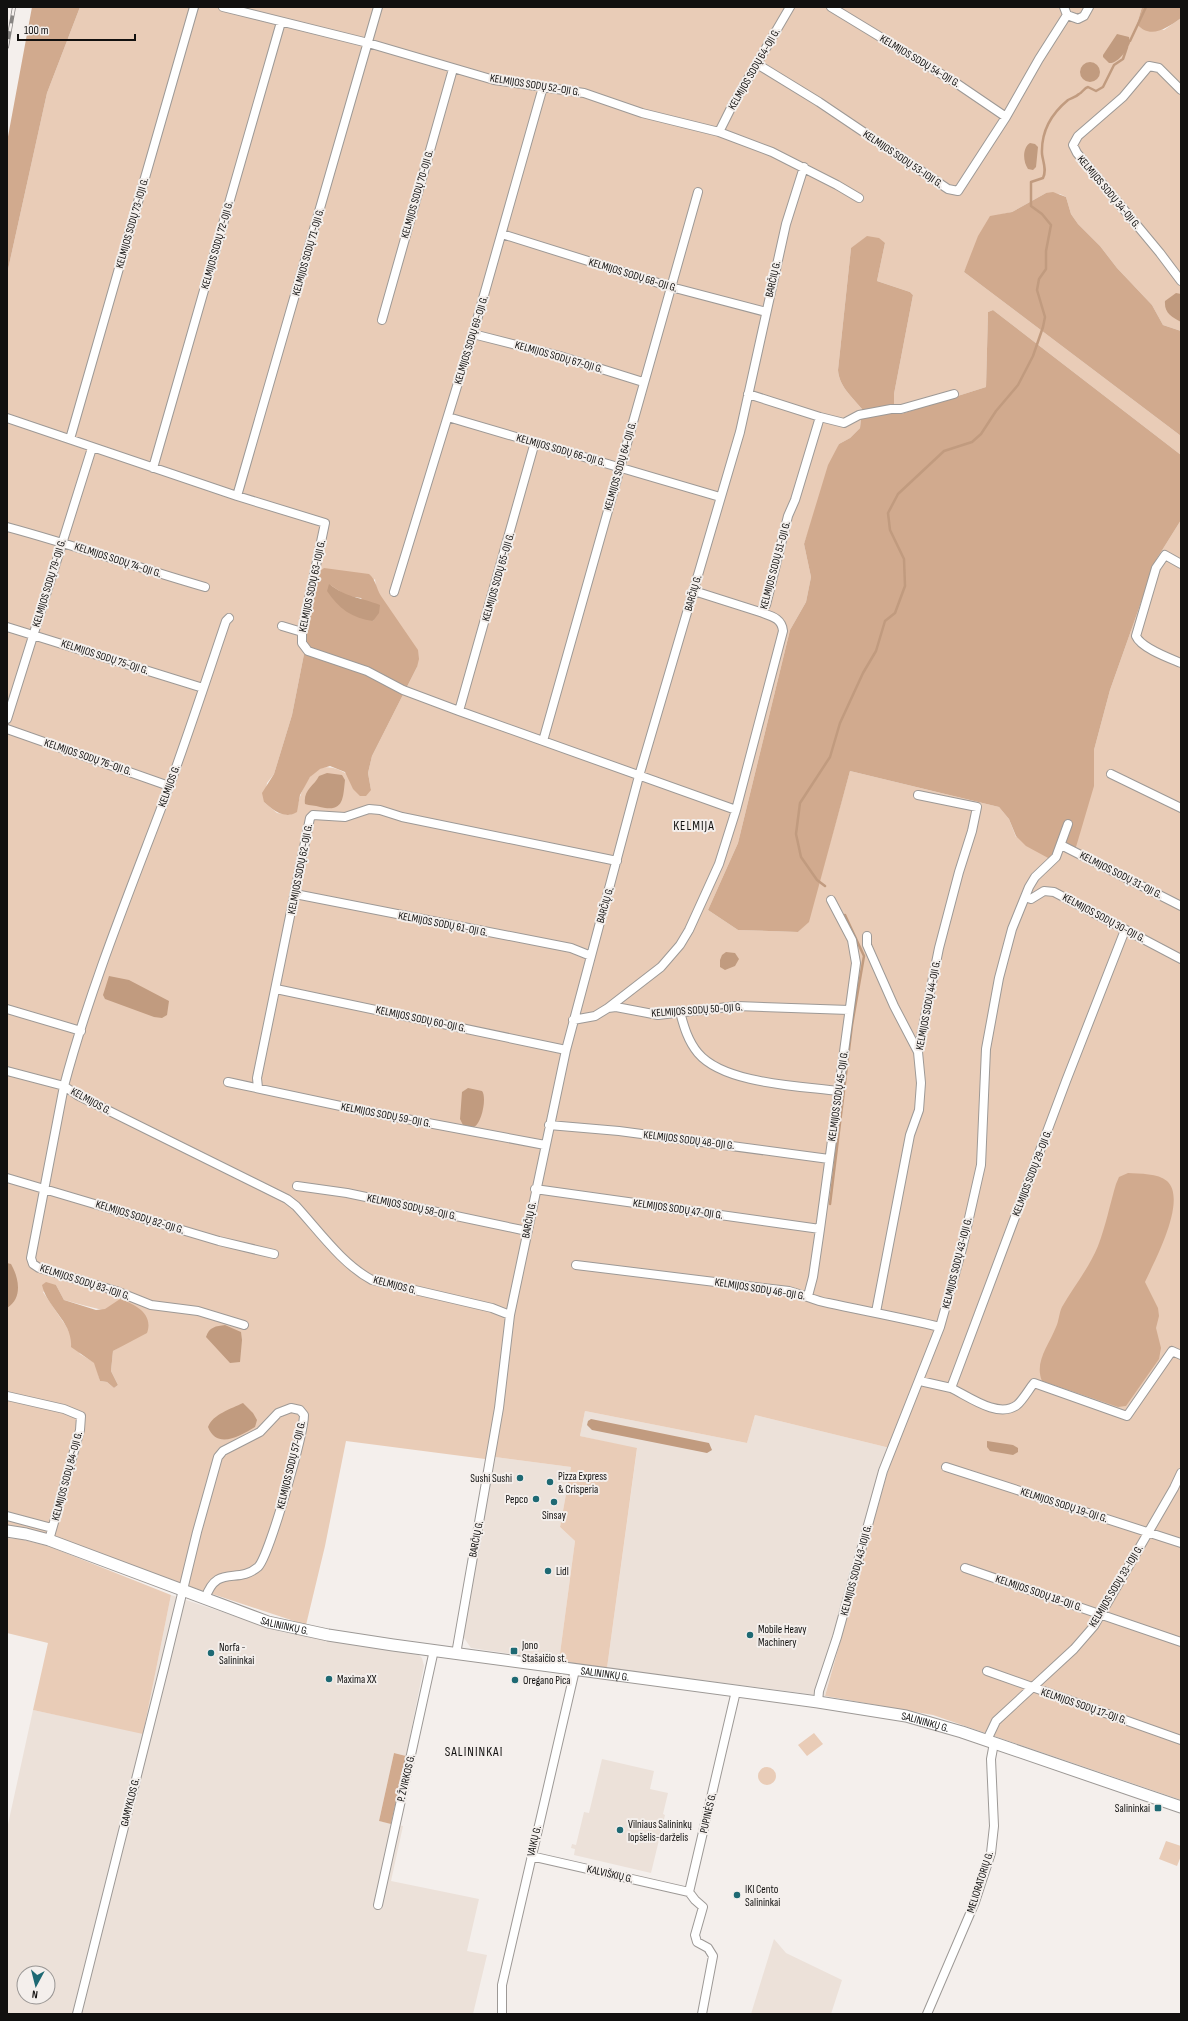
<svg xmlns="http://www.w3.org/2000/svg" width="1188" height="2021" viewBox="0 0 1188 2021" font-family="'Sofia Sans Condensed',sans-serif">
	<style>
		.built { fill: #ece1d9; fill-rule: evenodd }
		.green { fill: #e9ccb7; fill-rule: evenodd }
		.forest { fill: #d1aa8e; fill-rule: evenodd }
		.water { fill: #c19b7f }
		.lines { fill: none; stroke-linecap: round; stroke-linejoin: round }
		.stream { stroke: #c19b7f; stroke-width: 2.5 }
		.street-casing { stroke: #9d9996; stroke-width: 10 }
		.secondary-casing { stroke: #9d9996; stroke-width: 13 }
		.street { stroke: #fff; stroke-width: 8 }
		.secondary { stroke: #fff; stroke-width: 11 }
		.rail-casing { stroke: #878482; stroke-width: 4 }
		.rail { stroke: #f4efec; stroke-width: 2.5; stroke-dasharray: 8; stroke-linecap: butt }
		.poi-dot { fill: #1e6973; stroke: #f4efec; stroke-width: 1.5 }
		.labels { text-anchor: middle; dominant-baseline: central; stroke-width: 4; stroke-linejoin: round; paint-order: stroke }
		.street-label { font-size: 11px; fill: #11100f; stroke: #f4efec }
		.poi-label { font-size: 11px; fill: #11100f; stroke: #f4efec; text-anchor: start }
		.quarter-label { font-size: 13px; letter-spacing: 1px; fill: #11100f; stroke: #f4efec }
	</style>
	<rect width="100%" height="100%" fill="#f4efec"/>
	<!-- built -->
	<path class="built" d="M 585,1411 L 747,1443 L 755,1415 L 894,1449 L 825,1696 L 607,1668 L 637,1449 L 580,1436 Z
		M 495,1457 L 571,1467 L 560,1527 L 575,1541 L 559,1661 L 471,1648 L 462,1635 Z
		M 171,1595 L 282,1632 L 419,1655 L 422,1658 L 424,1666 L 406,1756 L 394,1753 L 379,1821 L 403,1826 L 391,1881 L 479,1899 L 467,1951 L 487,1955 L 473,2014 L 7,2014 L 7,1829 L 33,1710 L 143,1733 ZM 24,1973 L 48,1973 L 48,1997 L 24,1997 Z
		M 602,1759 L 654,1771 L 650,1789 L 668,1793 L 663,1814 L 665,1815 L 651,1873 L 574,1855 L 575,1849 L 571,1848 L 572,1844 L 576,1845 L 584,1812 L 589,1813 Z
		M 774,1939 L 786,1953 L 842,1980 L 831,2014 L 751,2014 Z"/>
	<!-- green -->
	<path class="green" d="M 80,7 L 1142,7 L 1137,24 L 1164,30 L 1181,18 L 1181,331 L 1163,325 L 1152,305 L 1117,268 L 1100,246 L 1078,224 L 1071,214 L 1066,197 L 1060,194 L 1046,193 L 1012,212 L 990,217 L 964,272 L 1181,436 L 1181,455 L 993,310 L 988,312 L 986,387 L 901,414 L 897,412 L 894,404 L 894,394 L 913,295 L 910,292 L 877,281 L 885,243 L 851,248 L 838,370 C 839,386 852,397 862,409 L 860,428 L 850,438 L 839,444 L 804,544 L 811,577 L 806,602 L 790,630 L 738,843 L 708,910 L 738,930 L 798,932 L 808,922 L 850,771 L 999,807 L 1009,819 L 1016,837 L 1094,774 L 1094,750 L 1110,690 L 1156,560 L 1181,520 L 1181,1800 L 933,1715 L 825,1696 L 894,1449 L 755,1415 L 747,1443 L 585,1411 L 580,1436 L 637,1448 L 607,1668 L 559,1661 L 575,1541 L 560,1527 L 571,1467 L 495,1457 L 495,1453 L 485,1459 L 346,1441 L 325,1546 L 306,1625 L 17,1529 L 7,1529 L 7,274 L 47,93 ZM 375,579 L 376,588 L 417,667 L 372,756 L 368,773 L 371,790 C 344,771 318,748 301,794 C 296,807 301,804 290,815 L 277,813 L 264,802 L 267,783 L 274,774 L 292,715 L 306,644 L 306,629 ZM 56,1285 L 64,1300 C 91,1308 118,1313 146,1320 L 148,1324 L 123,1345 L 113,1351 L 111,1371 L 118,1385 L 114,1388 L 107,1382 L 100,1381 L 95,1363 L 80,1354 L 66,1326 L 43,1292 Z
		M 7,1538 L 20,1539 L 48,1546 L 171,1595 L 143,1734 L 33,1710 L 48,1643 L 7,1633 Z
		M 814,1733 L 823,1744 L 807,1756 L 798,1745 Z
		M758 1776a9 9 0 1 1 18 0a9 9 0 1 1-18 0Z
		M 1166,1841 L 1181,1846 L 1181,1856 L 1177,1866 L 1159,1859 Z"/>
	<!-- forest -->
	<path class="forest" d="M 32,7 L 80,7 L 47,93 L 7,274 L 7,142 Z
		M 1142,7 L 1181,7 L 1181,18 C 1167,28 1150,40 1137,24 Z
		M 1053,192 L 1066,197 L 1071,214 L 1078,224 L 1100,246 L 1117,268 L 1152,305 L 1163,325 L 1181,331 L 1181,436 L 964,272 L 978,236 L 990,216 L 1012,212 L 1046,193 Z
		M 867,236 L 879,238 L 885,243 L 877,281 L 910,292 L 913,295 L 894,394 L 894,404 L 897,412 L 901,414 L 986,387 L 988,312 L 993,310 L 1181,455 L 1181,520 L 1156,560 L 1110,690 L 1094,750 L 1094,786 L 1076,847 L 1073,849 L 1059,843 L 1050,859 L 1026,846 L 1016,836 L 1009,819 L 999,807 L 850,771 L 809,922 L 798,932 L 738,930 L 708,910 L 738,843 L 790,630 L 806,602 L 811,577 L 804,544 L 828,465 L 839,444 L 850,438 L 860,428 L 862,409 C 852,397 839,386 838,370 L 851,248 Z
		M 324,568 L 369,574 C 376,580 376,588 381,596 L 418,650 L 419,659 L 417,667 L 372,756 L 368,773 L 371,790 L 366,796 L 360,796 L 353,789 L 345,772 L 330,766 L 320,769 L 310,777 L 300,795 L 297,812 C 285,820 273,810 264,802 L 262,793 L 274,774 L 292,715 L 306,644 L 307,620 L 320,571 ZM 329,584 L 347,596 L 361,598 L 374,618 L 373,621 Z
		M 1128,1173 C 1140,1174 1158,1173 1167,1181 C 1188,1200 1154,1262 1145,1282 L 1158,1308 L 1159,1316 L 1156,1328 L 1161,1348 L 1159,1359 L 1126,1406 L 1118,1407 L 1042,1381 C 1034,1362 1049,1345 1056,1327 C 1059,1321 1059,1313 1062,1307 C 1074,1286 1089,1268 1098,1246 C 1106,1225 1110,1204 1116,1184 L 1119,1177 Z
		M 46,1282 L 56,1285 L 64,1300 L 96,1310 L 105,1309 L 120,1299 C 135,1304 154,1314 147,1333 L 113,1351 L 111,1371 L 118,1385 L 114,1388 L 107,1382 L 100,1381 L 94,1363 L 71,1347 C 73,1322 47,1308 42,1285 Z
		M 394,1753 L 406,1756 L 391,1824 L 379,1821 Z"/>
	<!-- water -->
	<path class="water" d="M 1117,34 L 1129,37 L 1130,43 C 1127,50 1118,64 1109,63 L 1103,57 L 1103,55 Z
		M1080 72a10 10 0 1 1 20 0a10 10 0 1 1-20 0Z
		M 1030,143 L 1035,144 L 1038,147 L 1036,167 L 1033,170 L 1028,169 C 1023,162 1022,148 1030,143 Z
		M 1176,293 L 1181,294 L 1181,322 C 1172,317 1164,313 1165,301 Z
		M 329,584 C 347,598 360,597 380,605 L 379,613 L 373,621 C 353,619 338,608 327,591 Z
		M 327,773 L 342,775 L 345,780 C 343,798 344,813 320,807 C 315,805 310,806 305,804 C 303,790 314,786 319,776 Z
		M 726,952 L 735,953 L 739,959 L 735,966 L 725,970 L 720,967 L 720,960 L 722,955 Z
		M 109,976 L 129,980 L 169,1001 L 167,1015 L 162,1018 L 154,1017 L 105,999 L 103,995 Z
		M 468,1088 L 482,1091 C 487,1097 482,1123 474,1127 L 463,1125 L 460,1119 L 462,1092 Z
		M 7,1263 L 11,1264 C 19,1278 23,1298 7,1308 Z
		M 225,1325 L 241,1332 L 242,1340 L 240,1362 L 230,1363 L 206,1337 C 209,1327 216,1326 225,1325 Z
		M 243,1403 L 253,1413 L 257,1420 L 255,1427 C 240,1436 217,1450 208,1427 C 213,1414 231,1409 243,1403 Z
		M 591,1419 L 709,1443 L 712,1450 L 707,1453 L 592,1430 L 587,1425 L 588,1421 Z
		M 987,1441 L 1013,1445 L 1018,1448 L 1018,1452 L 1013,1455 L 990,1451 L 987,1447 Z"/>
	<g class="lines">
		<!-- stream -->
		<path class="stream" d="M 1130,41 L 1146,7
			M 825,886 L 817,880 L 801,857 L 796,834 L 800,803 L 830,757 L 840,723 L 863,673 L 876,651 L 885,621 L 895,613 L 905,586 L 904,559 L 890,530 L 888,513 L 898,494 L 944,451 L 972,442 L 981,434 L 996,411 L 1018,385 L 1033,356 L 1043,327 L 1045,317 L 1037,290 L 1039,279 L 1046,269 L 1046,251 L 1051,225 L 1042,214 L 1031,206 L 1031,182 L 1043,178 C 1047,170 1043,162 1042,154 C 1041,132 1051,114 1068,100 C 1072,98 1076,97 1079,94 C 1083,92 1084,88 1088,87 L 1096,91 L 1103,87 L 1114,65 L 1123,59 L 1127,47
			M 830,1204 L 852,1025 L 864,956 L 845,915"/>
		<defs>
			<path id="street" d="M 223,7 L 368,43 L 494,80 L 584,93 L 642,113 L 719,132 L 772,152 L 837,185 L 859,198
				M 831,7 L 956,83 L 1006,117
				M 1064,7 L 1067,15 L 1078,19 L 1084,16 L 1089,7
				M 757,64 L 819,102 L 948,189 L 958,191 L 1006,117 L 1039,59 L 1067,15
				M 1181,90 L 1159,68 L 1149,66 L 1123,97 L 1078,136 L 1073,145 L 1077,153 L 1160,253 L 1181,281
				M 719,132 L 732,106 L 790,7
				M 502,234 L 671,287 L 766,312
				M 382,320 L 453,69
				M 473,334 L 560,356 L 643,382
				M 748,394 L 820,417
				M 448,417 L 720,497
				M 7,418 L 237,496 L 325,523 L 302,632 L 302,643 L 308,651 L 367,671 L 403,690 L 459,711 L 736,810 L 783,631 C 782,618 771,616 760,612 L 766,605 L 788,516 L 795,500 L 820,417 L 844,423 L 859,415 L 891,409 L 901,409 L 954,394
				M 70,439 L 194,7
				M 153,468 L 281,22
				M 237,496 L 378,7
				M 7,527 C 74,545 139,568 205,587
				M 1181,564 L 1165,555 L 1156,568 L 1136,636 C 1141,648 1169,658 1181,663
				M 694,591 L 760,612
				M 394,592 L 473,334 L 543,87
				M 229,618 L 226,621 C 205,683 185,745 162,806 C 127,898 89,992 64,1086 L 77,1095 L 287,1199 L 296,1206 C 319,1231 342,1264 372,1280 L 492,1308 L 510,1315
				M 282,626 L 302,632
				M 7,627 L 203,688
				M 459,711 L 535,442
				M 7,719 L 92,448
				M 7,729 L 169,786
				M 543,741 L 698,192
				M 1111,774 L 1181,808
				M 1061,845 L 1181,906
				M 295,894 L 571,948 L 591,956
				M 1025,897 L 1031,899 L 1044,891 L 1054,892 L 1181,959
				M 867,936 L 867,945 L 894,1006 L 918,1052
				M 276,989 L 566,1050
				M 608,1008 L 661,967 L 680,945 L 689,930 L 719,864 L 736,810
				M 7,1009 L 81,1031
				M 680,1012 C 684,1027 688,1041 698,1053 C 724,1084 800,1086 838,1091
				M 573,1020 L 595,1016 L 608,1008 L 616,1007 L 658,1015 L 737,1006 L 849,1010
				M 7,1071 L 64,1086 L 31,1258 L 33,1264 L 39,1268 L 116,1291 L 151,1305 L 198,1311 L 244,1325
				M 228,1082 L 364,1111 L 545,1145
				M 258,1088 L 257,1078 L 310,818 L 313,815 L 345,817 L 369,809 L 380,810 L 402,817 L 617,861
				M 549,1125 L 619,1131 L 829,1159
				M 7,1178 L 219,1241 L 274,1254
				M 297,1186 L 347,1193 L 527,1231
				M 535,1189 L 820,1229
				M 576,1265 L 789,1291 C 802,1294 815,1301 828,1303 C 865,1311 903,1318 940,1327
				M 808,1296 L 813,1277 L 820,1229 L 856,963 L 852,940 L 831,900
				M 876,1312 L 910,1135 L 919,1110 L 921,1083 L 918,1052 L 939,948 L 959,872 L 972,831 L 977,807 L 918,795
				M 920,1381 L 951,1388 L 1066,1081 L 1125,930
				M 951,1388 C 968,1396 998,1419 1017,1405 C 1023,1400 1029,1389 1034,1383 L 1127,1416 L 1172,1351 L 1181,1355
				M 7,1396 L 64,1409 L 81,1416 L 80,1430 L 49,1540
				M 946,1467 L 1181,1543
				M 7,1516 L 52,1528
				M 965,1568 L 1181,1642
				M 456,1654 L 499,1408 L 510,1315 L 566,1050 L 639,776 L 740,432 L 786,224 L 804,167
				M 987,1671 L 1181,1740
				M 818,1702 L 819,1691 L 837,1637 L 883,1471 L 940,1327 L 962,1249 L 981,1165 L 986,1049 L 999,978 L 1012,929 L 1029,887 L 1035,877 L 1056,857 L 1068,824
				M 987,1740 L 996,1721 L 1074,1649 L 1094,1626 L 1174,1488 L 1181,1473
				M 531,1856 L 689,1892
				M 378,1905 L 434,1650
				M 77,2014 L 164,1668 L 197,1532 L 218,1457 L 223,1451 L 260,1432 L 278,1413 L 291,1408 L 300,1410 L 304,1415 C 304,1433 269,1557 258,1567 C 237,1585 217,1563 205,1599
				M 502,2014 L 502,1985 L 575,1670
				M 702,2014 L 713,1956 L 708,1948 L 697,1942 L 695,1935 L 703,1907 L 695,1900 L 689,1892 L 736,1691
				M 927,2014 L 975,1902 L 991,1853 L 994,1826 L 991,1759 L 994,1743"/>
			<g id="secondary">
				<path id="s1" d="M 7,1531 L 26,1534 L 49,1540 L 268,1622 L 328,1635 L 393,1645 L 818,1702 L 906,1716 L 962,1732 L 1181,1807"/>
			</g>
		</defs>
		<!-- street casing -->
		<use href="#street" class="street-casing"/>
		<!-- secondary casing -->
		<use href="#secondary" class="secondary-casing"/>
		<!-- street -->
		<use href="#street" class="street"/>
		<!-- secondary -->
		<use href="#secondary" class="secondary"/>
		<defs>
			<path id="rail" d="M 7,47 L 14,7"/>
		</defs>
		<!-- rail casing -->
		<use href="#rail" class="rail-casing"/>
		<!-- rail -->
		<use href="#rail" class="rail"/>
	</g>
	<!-- markers -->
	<g class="poi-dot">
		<circle cx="520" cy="1478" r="4"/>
		<circle cx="550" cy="1482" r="4"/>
		<circle cx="536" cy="1499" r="4"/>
		<circle cx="554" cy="1502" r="4"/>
		<circle cx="548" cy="1571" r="4"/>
		<circle cx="750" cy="1635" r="4"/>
		<rect x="510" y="1647" width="8" height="8" rx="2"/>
		<circle cx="211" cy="1653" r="4"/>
		<circle cx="329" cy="1679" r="4"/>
		<circle cx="515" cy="1680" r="4"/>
		<rect x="1154" y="1804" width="8" height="8" rx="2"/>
		<circle cx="620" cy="1830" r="4"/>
		<circle cx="737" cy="1895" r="4"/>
	</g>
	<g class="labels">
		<!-- street labels -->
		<g class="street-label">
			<text transform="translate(920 61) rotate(31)">KELMIJOS SODŲ 54-OJI G.</text>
			<text transform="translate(754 69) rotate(-60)">KELMIJOS SODŲ 64-OJI G.</text>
			<text transform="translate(535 85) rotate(9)">KELMIJOS SODŲ 52-OJI G.</text>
			<text transform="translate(903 159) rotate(34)">KELMIJOS SODŲ 53-IOJI G.</text>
			<text transform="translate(1109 192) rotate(50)">KELMIJOS SODŲ 34-OJI G.</text>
			<text transform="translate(417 194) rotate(-74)">KELMIJOS SODŲ 70-OJI G.</text>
			<text transform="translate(132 223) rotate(-74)">KELMIJOS SODŲ 73-IOJI G.</text>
			<text transform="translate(217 245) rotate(-74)">KELMIJOS SODŲ 72-OJI G.</text>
			<text transform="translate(308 252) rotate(-74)">KELMIJOS SODŲ 71-OJI G.</text>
			<text transform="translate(633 275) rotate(17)">KELMIJOS SODŲ 68-OJI G.</text>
			<text transform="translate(773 279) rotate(-77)">BARČIŲ G.</text>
			<text transform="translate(471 340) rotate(-73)">KELMIJOS SODŲ 69-OJI G.</text>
			<text transform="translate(559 357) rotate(16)">KELMIJOS SODŲ 67-OJI G.</text>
			<text transform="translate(561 450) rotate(16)">KELMIJOS SODŲ 66-OJI G.</text>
			<text transform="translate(620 466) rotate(-74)">KELMIJOS SODŲ 64-OJI G.</text>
			<text transform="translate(118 560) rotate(18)">KELMIJOS SODŲ 74-OJI G.</text>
			<text transform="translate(775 565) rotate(-75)">KELMIJOS SODŲ 51-OJI G.</text>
			<text transform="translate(498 577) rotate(-74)">KELMIJOS SODŲ 65-OJI G.</text>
			<text transform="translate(49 583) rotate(-73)">KELMIJOS SODŲ 79-OJI G.</text>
			<text transform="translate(312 586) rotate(-78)">KELMIJOS SODŲ 63-IOJI G.</text>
			<text transform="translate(693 593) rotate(-74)">BARČIŲ G.</text>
			<text transform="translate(105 657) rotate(18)">KELMIJOS SODŲ 75-OJI G.</text>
			<text transform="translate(88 757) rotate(19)">KELMIJOS SODŲ 76-OJI G.</text>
			<text transform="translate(169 786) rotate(-70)">KELMIJOS G.</text>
			<text transform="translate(300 869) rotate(-79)">KELMIJOS SODŲ 62-OJI G.</text>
			<text transform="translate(1121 875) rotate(27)">KELMIJOS SODŲ 31-OJI G.</text>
			<text transform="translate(605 905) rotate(-74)">BARČIŲ G.</text>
			<text transform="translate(1104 918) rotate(28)">KELMIJOS SODŲ 30-OJI G.</text>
			<text transform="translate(443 924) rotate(11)">KELMIJOS SODŲ 61-OJI G.</text>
			<text transform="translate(928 1005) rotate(-79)">KELMIJOS SODŲ 44-OJI G.</text>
			<text transform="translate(697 1010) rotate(-4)">KELMIJOS SODŲ 50-OJI G.</text>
			<text transform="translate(421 1019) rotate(12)">KELMIJOS SODŲ 60-OJI G.</text>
			<text transform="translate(838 1096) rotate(-82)">KELMIJOS SODŲ 45-OJI G.</text>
			<text transform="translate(91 1101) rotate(29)">KELMIJOS G.</text>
			<text transform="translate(386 1115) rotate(11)">KELMIJOS SODŲ 59-OJI G.</text>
			<text transform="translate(689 1140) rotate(7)">KELMIJOS SODŲ 48-OJI G.</text>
			<text transform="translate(1032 1173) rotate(-69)">KELMIJOS SODŲ 29-OJI G.</text>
			<text transform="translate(412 1207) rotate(12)">KELMIJOS SODŲ 58-OJI G.</text>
			<text transform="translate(678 1209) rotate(8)">KELMIJOS SODŲ 47-OJI G.</text>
			<text transform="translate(140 1217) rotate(17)">KELMIJOS SODŲ 82-OJI G.</text>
			<text transform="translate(529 1220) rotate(-79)">BARČIŲ G.</text>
			<text transform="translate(957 1263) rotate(-76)">KELMIJOS SODŲ 43-IOJI G.</text>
			<text transform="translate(85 1282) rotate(18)">KELMIJOS SODŲ 83-IOJI G.</text>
			<text transform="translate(395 1285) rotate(15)">KELMIJOS G.</text>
			<text transform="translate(760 1289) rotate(9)">KELMIJOS SODŲ 46-OJI G.</text>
			<text transform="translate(291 1465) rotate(-76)">KELMIJOS SODŲ 57-OJI G.</text>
			<text transform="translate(67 1476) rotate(-75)">KELMIJOS SODŲ 84-OJI G.</text>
			<text transform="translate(1064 1505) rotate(18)">KELMIJOS SODŲ 19-OJI G.</text>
			<text transform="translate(476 1539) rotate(-79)">BARČIŲ G.</text>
			<text transform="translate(856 1570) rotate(-75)">KELMIJOS SODŲ 43-IOJI G.</text>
			<text transform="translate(1116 1586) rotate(-59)">KELMIJOS SODŲ 33-IOJI G.</text>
			<text transform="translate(1039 1593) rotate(19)">KELMIJOS SODŲ 18-OJI G.</text>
			<text stroke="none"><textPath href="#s1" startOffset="294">SALININKŲ G.</textPath></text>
			<text stroke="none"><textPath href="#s1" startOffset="618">SALININKŲ G.</textPath></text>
			<text transform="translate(1084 1706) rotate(19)">KELMIJOS SODŲ 17-OJI G.</text>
			<text stroke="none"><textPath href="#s1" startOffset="942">SALININKŲ G.</textPath></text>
			<text transform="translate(406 1778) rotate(-77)">P. ŽVIRKOS G.</text>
			<text transform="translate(130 1802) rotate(-76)">GAMYKLOS G.</text>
			<text transform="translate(708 1813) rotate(-77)">PUPINĖS G.</text>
			<text transform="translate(534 1841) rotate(-77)">VAIKŲ G.</text>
			<text transform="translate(610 1874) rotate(13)">KALVIŠKIŲ G.</text>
			<text transform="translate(980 1882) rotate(-72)">MELIORATORIŲ G.</text>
		</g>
		<!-- poi labels -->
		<g class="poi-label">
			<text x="558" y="1476">Pizza Express<tspan x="558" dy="13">&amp; Crisperia</tspan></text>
			<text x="512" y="1478" text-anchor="end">Sushi Sushi</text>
			<text x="528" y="1499" text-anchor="end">Pepco</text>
			<text x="554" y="1515" text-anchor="middle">Sinsay</text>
			<text x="556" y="1571">Lidl</text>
			<text x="758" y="1629">Mobile Heavy<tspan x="758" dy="13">Machinery</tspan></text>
			<text x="522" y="1645">Jono<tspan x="522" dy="13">Stašaičio st.</tspan></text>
			<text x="219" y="1647">Norfa -<tspan x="219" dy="13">Salininkai</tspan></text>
			<text x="337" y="1679">Maxima XX</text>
			<text x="523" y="1680">Oregano Pica</text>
			<text x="1150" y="1808" text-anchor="end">Salininkai</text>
			<text x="628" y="1824">Vilniaus Salininkų<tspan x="628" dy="13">lopšelis-darželis</tspan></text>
			<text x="745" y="1889">IKI Cento<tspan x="745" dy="13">Salininkai</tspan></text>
		</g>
		<!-- quarter labels -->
		<g class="quarter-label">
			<text x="694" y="826">KELMIJA</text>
			<text x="474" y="1752">SALININKAI</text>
		</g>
	</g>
	<!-- border -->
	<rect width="1188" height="2021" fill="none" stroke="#11100f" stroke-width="16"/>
	<!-- north arrow -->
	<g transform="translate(36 1985) rotate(187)"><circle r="19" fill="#f4efec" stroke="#999694"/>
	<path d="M0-3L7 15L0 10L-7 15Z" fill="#1e6973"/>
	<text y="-6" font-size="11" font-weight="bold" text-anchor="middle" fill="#11100f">N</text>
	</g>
	<!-- scale -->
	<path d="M18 34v6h117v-6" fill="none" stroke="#11100f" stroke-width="2"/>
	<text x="24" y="34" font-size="12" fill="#11100f" stroke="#f4efec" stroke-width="3" paint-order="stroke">100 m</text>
</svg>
